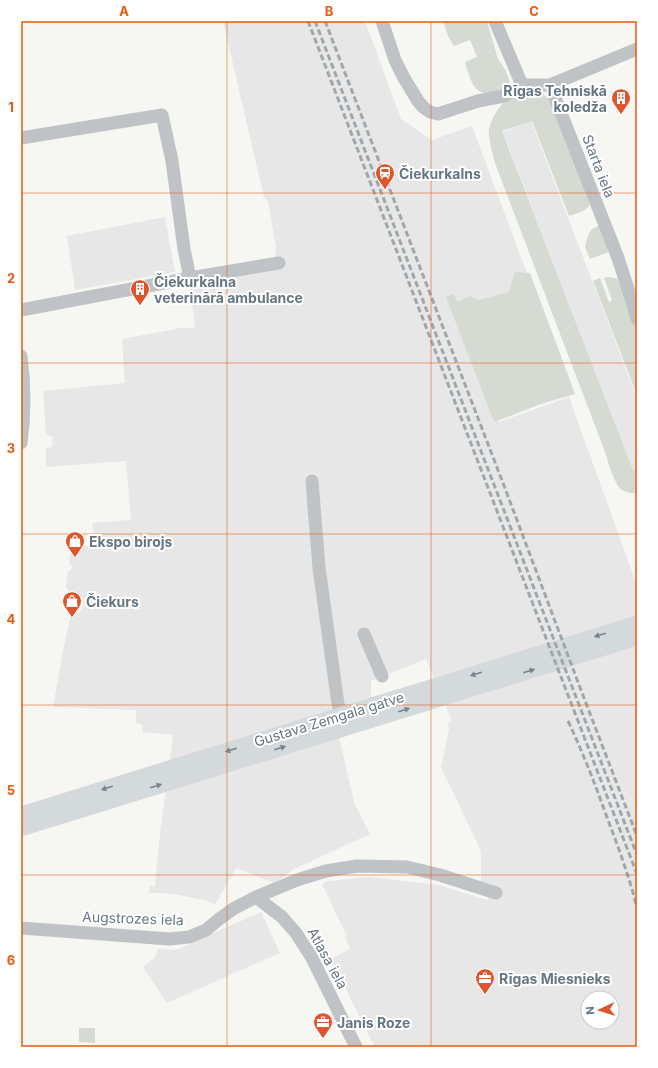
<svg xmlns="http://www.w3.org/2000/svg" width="658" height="1068" viewBox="0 0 658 1068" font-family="Inter,sans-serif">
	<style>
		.built { fill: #e6e7e6; fill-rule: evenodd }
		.green { fill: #d5dbd2 }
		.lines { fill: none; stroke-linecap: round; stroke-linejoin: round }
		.minor { stroke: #bfc3c6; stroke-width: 13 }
		.major { stroke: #d4d9dc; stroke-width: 17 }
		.rail { stroke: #a0a7ac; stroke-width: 3; stroke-dasharray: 6 3; stroke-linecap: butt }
		.oneway { fill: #768590 }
		.grid { fill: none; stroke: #e8590c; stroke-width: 1; stroke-opacity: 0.55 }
		.labels { text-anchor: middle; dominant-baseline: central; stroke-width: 4; stroke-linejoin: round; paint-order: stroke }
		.poi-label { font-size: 14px; font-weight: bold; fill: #667683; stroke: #fff; text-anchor: start }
		.street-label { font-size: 14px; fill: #667683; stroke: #fff }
		.neatline { fill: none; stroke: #e8590c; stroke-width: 1.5 }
		.grid-label { font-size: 13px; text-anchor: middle; font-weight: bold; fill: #e8590c }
	</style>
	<rect width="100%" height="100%" fill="#f6f6f2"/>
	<!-- built -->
	<path class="built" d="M 223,21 L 365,21 L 401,119 L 432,140 L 472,126 L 534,292 L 460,320 L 499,422 L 569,397 L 637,586 L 637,1047 L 375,1047 L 331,959 L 350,949 L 345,938 L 347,936 L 322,884 L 328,881 L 369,877 L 439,885 L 487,900 L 492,889 L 481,884 L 481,851 L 441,767 L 449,730 L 448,724 L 452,721 L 426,659 L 371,681 L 371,724 L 339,736 L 354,803 L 370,834 L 294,869 L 275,883 L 236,868 L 215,905 L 204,900 L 179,895 L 162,893 L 149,893 L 150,886 L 155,886 L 160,834 L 173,735 L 142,732 L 143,725 L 136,723 L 136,710 L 53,707 L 64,646 L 71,614 L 80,612 L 79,608 L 82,612 L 84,599 L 73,597 L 66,587 L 68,572 L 71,570 L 72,568 L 72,566 L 69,563 L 71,552 L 81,545 L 94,547 L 95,539 L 92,523 L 131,520 L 126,461 L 46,467 L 46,448 L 52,447 L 53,437 L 46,434 L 43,391 L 125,383 L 122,339 L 181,328 L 195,328 L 190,284 L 274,269 L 276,247 L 268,201 L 264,197 ZM 588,998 L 612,998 L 612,1022 L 588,1022 Z
		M 531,121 L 637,398 L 637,468 L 633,470 L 503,132 Z
		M 165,217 L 175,272 L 75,290 L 67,236 Z
		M 261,912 L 280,953 L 167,1003 L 143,967 L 155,958 L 158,949 L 176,950 Z"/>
	<!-- green -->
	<path class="green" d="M 443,21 L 487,21 L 498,59 L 505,69 L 510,82 C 508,89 503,90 496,92 C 474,99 470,79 465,62 L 477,57 L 470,40 L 454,46 L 448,36 Z
		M 529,92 C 540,91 543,93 551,101 L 590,204 C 587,212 576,213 569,216 L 532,121 L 502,131 L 633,470 L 637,469 L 637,493 C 632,493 627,493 622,490 C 614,486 606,453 602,444 L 495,163 C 493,155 490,145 489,136 C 488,130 490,124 493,118 C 501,101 511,96 529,92 Z
		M 599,225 L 609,252 L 590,259 L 585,247 L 588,235 L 592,229 Z
		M 515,272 L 530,273 L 575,394 L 544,403 L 494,422 L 446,297 L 453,294 L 458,302 L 470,296 L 479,300 L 509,292 Z
		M 608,277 L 615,278 L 621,281 L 628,298 L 637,332 L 637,395 L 593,281 L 600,278 L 609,302 L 612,300 L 604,278 Z
		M 79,1028 L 95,1028 L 95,1043 L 79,1042 Z"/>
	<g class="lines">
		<!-- minor -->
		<path class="minor" d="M 382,21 L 395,60 L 404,78 L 418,101 L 423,107 L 430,112 L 438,114 L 478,101 L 504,96 L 522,85 L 550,85 L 637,49
			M 495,21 L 522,85
			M 550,85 L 618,258 L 631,298 L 637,319
			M 21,138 L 162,115 L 172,161 L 184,249 L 190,278
			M 21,310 L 190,278 L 279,263
			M 21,356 C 25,385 25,414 21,443
			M 312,481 L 319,568 L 338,704 L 344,723
			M 364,634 L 382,676
			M 256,897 L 282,917 L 296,933 L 312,958 L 356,1047
			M 21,928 L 169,939 L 189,937 L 206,930 L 218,920 L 233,909 L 256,897 L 297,880 L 326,871 L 357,866 L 407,867 L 440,875 L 496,893"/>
		<!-- major -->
		<path class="major" d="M 21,815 L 637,624
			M 21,828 L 637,637"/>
		<!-- rail -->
		<path class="rail" d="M 308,21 L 637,874
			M 315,21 L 637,855
			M 325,21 L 503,483 L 584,698 L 637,836
			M 568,721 C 582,751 594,781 605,812 C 617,844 629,875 637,908"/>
	</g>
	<!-- one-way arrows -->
	<defs><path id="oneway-solid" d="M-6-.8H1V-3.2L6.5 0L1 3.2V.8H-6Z"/></defs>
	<g class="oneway">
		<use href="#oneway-solid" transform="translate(600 635) rotate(163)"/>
		<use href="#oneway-solid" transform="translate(529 671) rotate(-17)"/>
		<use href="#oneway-solid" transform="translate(476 674) rotate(163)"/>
		<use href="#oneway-solid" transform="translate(404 710) rotate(-17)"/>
		<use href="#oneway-solid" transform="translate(280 748) rotate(-17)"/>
		<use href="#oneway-solid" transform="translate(231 750) rotate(163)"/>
		<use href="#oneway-solid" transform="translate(156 786) rotate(-17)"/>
		<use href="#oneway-solid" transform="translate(107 788) rotate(163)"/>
	</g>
	<!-- grid -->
	<path class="grid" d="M 227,21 L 227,1047M 431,21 L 431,1047M 21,193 L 637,193M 21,363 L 637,363M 21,534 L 637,534M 21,705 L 637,705M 21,875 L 637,875"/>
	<!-- icons -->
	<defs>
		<symbol id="building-pin" viewBox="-11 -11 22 30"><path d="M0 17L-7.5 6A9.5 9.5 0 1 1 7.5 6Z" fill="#dd552b" stroke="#fff"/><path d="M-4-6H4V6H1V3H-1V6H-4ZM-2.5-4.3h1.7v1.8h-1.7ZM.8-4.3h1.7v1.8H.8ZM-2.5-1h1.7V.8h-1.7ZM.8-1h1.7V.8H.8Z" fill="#fff"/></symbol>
		<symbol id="station-pin" viewBox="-11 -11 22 30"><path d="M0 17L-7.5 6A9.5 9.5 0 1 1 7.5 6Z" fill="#dd552b" stroke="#fff"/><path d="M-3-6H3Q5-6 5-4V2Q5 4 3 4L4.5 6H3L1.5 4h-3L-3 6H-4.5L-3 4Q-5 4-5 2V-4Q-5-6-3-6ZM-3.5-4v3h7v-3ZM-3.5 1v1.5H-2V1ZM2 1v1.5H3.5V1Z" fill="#fff"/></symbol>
		<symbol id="shop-pin" viewBox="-11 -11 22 30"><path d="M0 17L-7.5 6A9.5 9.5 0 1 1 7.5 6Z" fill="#dd552b" stroke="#fff"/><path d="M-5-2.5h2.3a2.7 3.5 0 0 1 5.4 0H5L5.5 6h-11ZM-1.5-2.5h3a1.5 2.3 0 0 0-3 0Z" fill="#fff"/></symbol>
		<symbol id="office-pin" viewBox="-11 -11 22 30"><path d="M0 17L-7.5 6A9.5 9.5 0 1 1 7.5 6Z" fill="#dd552b" stroke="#fff"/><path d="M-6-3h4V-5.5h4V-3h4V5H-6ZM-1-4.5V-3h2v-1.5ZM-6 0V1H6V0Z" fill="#fff"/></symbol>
	</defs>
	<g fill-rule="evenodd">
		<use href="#building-pin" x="610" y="87" width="22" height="30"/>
		<use href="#station-pin" x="374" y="162" width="22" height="30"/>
		<use href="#building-pin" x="129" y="278" width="22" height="30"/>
		<use href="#shop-pin" x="64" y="530" width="22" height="30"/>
		<use href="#shop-pin" x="61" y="590" width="22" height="30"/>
		<use href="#office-pin" x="474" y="967" width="22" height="30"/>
		<use href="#office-pin" x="312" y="1011" width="22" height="30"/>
	</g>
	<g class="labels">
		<!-- poi labels -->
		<g class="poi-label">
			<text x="607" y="90" text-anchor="end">Rīgas Tehniskā<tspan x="607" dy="16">koledža</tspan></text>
			<text x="399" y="173">Čiekurkalns</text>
			<text x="154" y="281">Čiekurkalna<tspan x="154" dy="16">veterinārā ambulance</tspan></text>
			<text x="89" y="541">Ekspo birojs</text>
			<text x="86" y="601">Čiekurs</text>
			<text x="499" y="978">Rīgas Miesnieks</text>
			<text x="337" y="1022">Janis Roze</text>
		</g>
		<!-- street labels -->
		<g class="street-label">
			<text transform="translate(599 166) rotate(69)">Starta iela</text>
			<text transform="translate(329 719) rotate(-17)">Gustava Zemgala gatve</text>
			<text transform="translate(133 918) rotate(2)">Augstrozes iela</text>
			<text transform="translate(328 958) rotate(61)">Atlasa iela</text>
		</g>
	</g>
	<!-- border -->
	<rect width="658" height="1068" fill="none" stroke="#ffffff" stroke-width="44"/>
	<!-- north arrow -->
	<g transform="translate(600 1010) rotate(266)"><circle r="19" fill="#ffffff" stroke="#c2c8cd"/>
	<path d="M0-3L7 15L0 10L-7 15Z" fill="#dd552b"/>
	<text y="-6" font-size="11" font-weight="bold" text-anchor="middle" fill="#667683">N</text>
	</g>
	<rect x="22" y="22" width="614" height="1024" class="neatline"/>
	<g class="grid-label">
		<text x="124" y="16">A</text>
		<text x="329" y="16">B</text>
		<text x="534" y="16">C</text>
		<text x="11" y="112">1</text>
		<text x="11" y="283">2</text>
		<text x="11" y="453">3</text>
		<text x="11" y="624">4</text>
		<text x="11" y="795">5</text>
		<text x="11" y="965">6</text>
	</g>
</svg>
